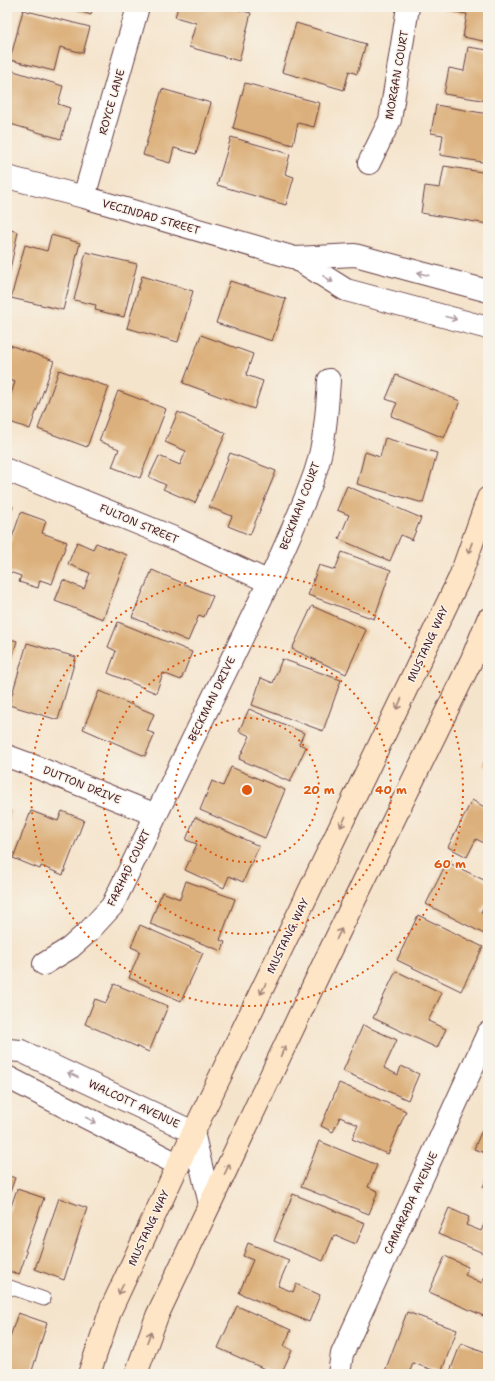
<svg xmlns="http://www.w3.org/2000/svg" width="495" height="1381" viewBox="0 0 495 1381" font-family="'Shantell Sans',sans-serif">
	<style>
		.building { fill: #dcb07b }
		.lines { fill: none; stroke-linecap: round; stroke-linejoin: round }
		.lane-casing { stroke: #643d43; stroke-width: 15 }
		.street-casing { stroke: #643d43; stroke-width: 24 }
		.secondary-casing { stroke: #643d43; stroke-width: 24 }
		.lane { stroke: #fff; stroke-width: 13 }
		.street { stroke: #fff; stroke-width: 22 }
		.secondary { stroke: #fde5c5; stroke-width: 22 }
		.oneway { stroke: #ae9aa0 }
		.oneway2 { stroke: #a48278 }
		.ring { fill: none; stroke: #e0560e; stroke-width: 2; stroke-dasharray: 2 4 }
		.labels { text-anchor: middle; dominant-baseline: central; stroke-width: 3; stroke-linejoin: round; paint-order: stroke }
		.street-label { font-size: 11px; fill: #4a1f2b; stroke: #f7f3e8 }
		.centre { fill: #e0560e; stroke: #f7f3e8; stroke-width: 2 }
		.ring-label { font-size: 12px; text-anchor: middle; font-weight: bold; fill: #e0560e; stroke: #f7f3e8; stroke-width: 3; stroke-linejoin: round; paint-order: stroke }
	</style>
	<rect width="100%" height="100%" fill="#f7f3e8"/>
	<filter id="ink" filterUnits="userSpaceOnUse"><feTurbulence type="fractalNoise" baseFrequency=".025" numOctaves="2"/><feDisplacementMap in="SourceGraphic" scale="8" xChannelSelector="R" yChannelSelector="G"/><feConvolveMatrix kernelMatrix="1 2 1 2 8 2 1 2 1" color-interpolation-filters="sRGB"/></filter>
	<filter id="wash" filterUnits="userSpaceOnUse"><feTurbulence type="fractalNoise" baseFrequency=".012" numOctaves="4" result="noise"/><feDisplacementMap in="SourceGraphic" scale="16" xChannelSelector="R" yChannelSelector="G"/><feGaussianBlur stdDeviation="0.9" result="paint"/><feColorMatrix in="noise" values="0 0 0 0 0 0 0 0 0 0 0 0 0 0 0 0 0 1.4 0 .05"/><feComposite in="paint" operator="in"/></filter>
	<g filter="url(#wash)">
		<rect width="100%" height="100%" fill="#f5e4cc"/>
		<g id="blocks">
			<!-- building -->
			<path class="building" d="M 66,7 L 93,7 L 91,15 Z
				M 178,7 L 227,7 L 251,13 L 239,61 L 189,47 L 196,23 L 175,17 Z
				M 445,7 L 488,7 L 488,42 L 463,37 L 467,14 L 444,10 Z
				M 23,10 L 90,27 L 83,53 L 60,47 L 54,71 L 10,60 Z
				M 296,23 L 366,44 L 357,74 L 349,71 L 344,90 L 282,72 Z
				M 468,47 L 488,50 L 488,101 L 444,94 L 449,68 L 464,71 Z
				M 7,69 L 63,86 L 58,104 L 70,108 L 61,139 L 7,123 Z
				M 245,83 L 320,103 L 314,127 L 298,123 L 293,145 L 233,128 Z
				M 162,89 L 211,103 L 196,154 L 174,148 L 170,163 L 143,155 Z
				M 436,105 L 488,114 L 488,163 L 440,155 L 443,135 L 431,133 Z
				M 231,137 L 290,154 L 285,174 L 294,177 L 286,205 L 217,185 Z
				M 444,166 L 488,173 L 488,224 L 421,213 L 425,186 L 440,188 Z
				M 7,229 L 18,232 L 8,279 L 7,279 Z
				M 51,235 L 80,243 L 63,310 L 11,298 L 25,245 L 47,251 Z
				M 86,252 L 137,264 L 124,317 L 95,310 L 96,305 L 74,300 Z
				M 142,276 L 193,291 L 178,342 L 127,328 Z
				M 230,281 L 286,299 L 272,341 L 216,323 Z
				M 201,335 L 253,354 L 246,375 L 263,381 L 254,409 L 183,383 Z
				M 7,344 L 54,361 L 30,429 L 7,421 L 7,395 L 10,397 L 15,382 L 7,379 Z
				M 59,370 L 109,387 L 87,447 L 38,429 Z
				M 396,375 L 460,401 L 444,438 L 391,416 L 397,403 L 386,399 Z
				M 118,391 L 166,409 L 140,478 L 112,467 L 119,449 L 99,441 Z
				M 178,412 L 226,433 L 195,503 L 163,489 L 166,485 L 149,477 L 159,456 L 180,465 L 186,451 L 165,442 Z
				M 385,438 L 437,453 L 423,503 L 357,484 L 365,452 L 380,457 Z
				M 230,453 L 276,471 L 250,535 L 228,526 L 232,516 L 209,507 Z
				M 347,486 L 421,518 L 412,540 L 401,535 L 390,561 L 339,539 L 349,515 L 337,510 Z
				M 7,505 L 13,507 L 7,522 Z
				M 21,512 L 46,521 L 42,533 L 67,542 L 52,584 L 40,580 L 38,588 L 19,582 L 21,576 L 7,571 L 7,552 Z
				M 77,542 L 93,549 L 96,543 L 127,555 L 103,619 L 55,601 L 63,580 L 84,589 L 90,573 L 68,564 Z
				M 342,552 L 391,570 L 374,619 L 308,595 L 319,565 L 335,570 Z
				M 152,570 L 213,596 L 204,617 L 199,615 L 188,641 L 132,617 Z
				M 312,606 L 366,630 L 346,674 L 292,649 Z
				M 118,622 L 192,652 L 181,680 L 163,673 L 156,693 L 108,673 L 116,651 L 108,647 Z
				M 7,638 L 17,641 L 7,675 Z
				M 27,643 L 76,657 L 58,720 L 9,705 Z
				M 282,659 L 341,680 L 323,731 L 252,705 L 261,678 L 273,683 Z
				M 99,691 L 154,714 L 147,731 L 155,734 L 145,756 L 83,729 Z
				M 249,709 L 304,733 L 299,744 L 306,747 L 290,782 L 239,759 L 250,736 L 239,731 Z
				M 488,754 L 488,767 L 483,765 Z
				M 231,767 L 285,790 L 265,838 L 200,810 L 212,781 L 223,786 Z
				M 472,800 L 488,809 L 488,845 L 476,839 L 467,857 L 448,847 Z
				M 7,810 L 11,811 L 8,827 L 7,827 Z
				M 31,811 L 58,821 L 62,811 L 84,820 L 63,875 L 41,866 L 40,869 L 13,858 Z
				M 195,817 L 259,846 L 243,882 L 229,876 L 224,888 L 185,870 L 197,844 L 186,840 Z
				M 447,862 L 488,882 L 488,898 L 481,912 L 488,915 L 488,936 L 426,904 Z
				M 186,881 L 235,899 L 220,940 L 225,942 L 222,951 L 150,924 L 162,892 L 180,899 Z
				M 418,915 L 483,947 L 461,991 L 397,960 Z
				M 140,925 L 203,953 L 181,1001 L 129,978 L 140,951 L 131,947 Z
				M 396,971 L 442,993 L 428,1021 L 446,1029 L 437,1048 L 373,1018 Z
				M 114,984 L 168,1006 L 149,1052 L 85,1024 L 95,999 L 106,1003 Z
				M 363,1025 L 397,1040 L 384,1068 L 398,1075 L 401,1066 L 419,1074 L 408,1100 L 343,1071 Z
				M 339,1083 L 406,1111 L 388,1154 L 352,1139 L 358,1125 L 340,1117 L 333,1132 L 321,1126 Z
				M 482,1130 L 488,1132 L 488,1154 L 474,1149 Z
				M 319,1141 L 377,1165 L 368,1187 L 378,1191 L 369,1214 L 301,1187 Z
				M 7,1175 L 15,1178 L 7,1201 Z
				M 488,1176 L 488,1189 L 483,1187 Z
				M 17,1189 L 44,1198 L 25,1251 L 27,1252 L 19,1275 L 7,1270 L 7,1218 Z
				M 293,1194 L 365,1223 L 356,1244 L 334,1235 L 323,1261 L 274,1241 Z
				M 59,1198 L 87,1208 L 64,1280 L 35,1269 Z
				M 449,1208 L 469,1217 L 466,1225 L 481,1231 L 488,1215 L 488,1255 L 438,1234 Z
				M 248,1243 L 289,1260 L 278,1286 L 293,1292 L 296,1284 L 320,1295 L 309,1322 L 239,1293 L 253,1260 L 243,1256 Z
				M 445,1256 L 468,1267 L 465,1275 L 482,1283 L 488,1270 L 488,1313 L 486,1317 L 429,1292 Z
				M 237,1306 L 291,1330 L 284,1346 L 292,1350 L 281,1374 L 276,1374 L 218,1348 Z
				M 407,1312 L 457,1330 L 441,1373 L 413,1363 L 409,1374 L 384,1374 Z
				M 18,1313 L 47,1323 L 31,1374 L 7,1374 L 7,1346 Z
				M 461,1343 L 488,1353 L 488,1374 L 449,1374 Z
				M 195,1371 L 206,1373 L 206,1374 L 194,1374 Z"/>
		</g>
	</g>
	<g filter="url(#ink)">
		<use href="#blocks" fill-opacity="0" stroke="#643d43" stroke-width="1"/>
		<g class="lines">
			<defs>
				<path id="lane" d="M 7,1286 L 44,1299"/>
				<path id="street" d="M 369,163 L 390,120 L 408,7
					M 7,177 L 84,197 L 295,258 L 346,290 L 488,328
					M 84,197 L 138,7
					M 295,258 L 355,255 L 488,291
					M 7,470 L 174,538 L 269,582
					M 7,756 L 26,763 L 156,815
					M 44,964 L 70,948 L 89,931 L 112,906 L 269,582 C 285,546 302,510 315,473 C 325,443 327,411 329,380
					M 7,1050 L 21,1051 L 193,1132 L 210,1204
					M 7,1077 L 179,1165
					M 339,1374 L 342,1354 L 488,1033"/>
				<path id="secondary" d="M 89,1374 L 111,1309 L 193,1133 L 460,577 L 488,498
					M 136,1374 L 157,1316 L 323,965 L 472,659 L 488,619"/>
			</defs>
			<!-- lane casing -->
			<use href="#lane" class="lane-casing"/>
			<!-- street casing -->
			<use href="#street" class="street-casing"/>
			<!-- secondary casing -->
			<use href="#secondary" class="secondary-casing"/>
			<!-- lane -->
			<use href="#lane" class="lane"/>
			<!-- street -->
			<use href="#street" class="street"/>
			<!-- secondary -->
			<use href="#secondary" class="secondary"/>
		</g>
		<!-- one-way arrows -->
		<defs><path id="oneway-shaft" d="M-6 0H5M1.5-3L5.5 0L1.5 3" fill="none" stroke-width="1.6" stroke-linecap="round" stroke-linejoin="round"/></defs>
		<g class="oneway">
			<use href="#oneway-shaft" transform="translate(423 274) rotate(-165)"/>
			<use href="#oneway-shaft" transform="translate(328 279) rotate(33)"/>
			<use href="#oneway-shaft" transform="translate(451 318) rotate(15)"/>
			<use href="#oneway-shaft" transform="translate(73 1075) rotate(-155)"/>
			<use href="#oneway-shaft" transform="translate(91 1120) rotate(27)"/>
		</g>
		<g class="oneway2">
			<use href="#oneway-shaft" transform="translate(470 548) rotate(110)"/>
			<use href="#oneway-shaft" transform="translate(399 704) rotate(115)"/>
			<use href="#oneway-shaft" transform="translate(343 822) rotate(116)"/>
			<use href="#oneway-shaft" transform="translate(339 934) rotate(-64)"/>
			<use href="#oneway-shaft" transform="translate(263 989) rotate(116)"/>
			<use href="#oneway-shaft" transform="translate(283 1051) rotate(-65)"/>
			<use href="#oneway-shaft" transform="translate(227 1169) rotate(-65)"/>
			<use href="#oneway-shaft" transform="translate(121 1289) rotate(115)"/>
			<use href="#oneway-shaft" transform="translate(149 1337) rotate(-70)"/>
		</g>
	</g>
	<!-- distance rings -->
	<g class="ring">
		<circle cx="247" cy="790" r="72"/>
		<circle cx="247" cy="790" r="144"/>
		<circle cx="247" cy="790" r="216"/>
	</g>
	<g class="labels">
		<!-- street labels -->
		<g class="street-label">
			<text transform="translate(397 75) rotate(-80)">MORGAN COURT</text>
			<text transform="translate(112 102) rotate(-74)">ROYCE LANE</text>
			<text transform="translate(151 217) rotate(16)">VECINDAD STREET</text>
			<text transform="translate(300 506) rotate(-69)">BECKMAN COURT</text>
			<text transform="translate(139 524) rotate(23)">FULTON STREET</text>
			<text transform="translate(428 644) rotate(-65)">MUSTANG WAY</text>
			<text transform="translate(212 699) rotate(-64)">BECKMAN DRIVE</text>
			<text transform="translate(82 785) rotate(22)">DUTTON DRIVE</text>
			<text transform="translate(129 868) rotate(-64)">FARHAD COURT</text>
			<text transform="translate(288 936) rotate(-64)">MUSTANG WAY</text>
			<text transform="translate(134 1104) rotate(25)">WALCOTT AVENUE</text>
			<text transform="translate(411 1203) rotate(-65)">CAMARADA AVENUE</text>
			<text transform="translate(149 1228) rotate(-65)">MUSTANG WAY</text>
		</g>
	</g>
	<circle cx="247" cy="790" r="6" class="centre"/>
	<g class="ring-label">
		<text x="319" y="794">20 m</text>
		<text x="391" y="794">40 m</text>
		<text x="450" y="868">60 m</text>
	</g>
	<!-- margin -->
	<rect width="495" height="1381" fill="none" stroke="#f7f3e8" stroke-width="24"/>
</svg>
